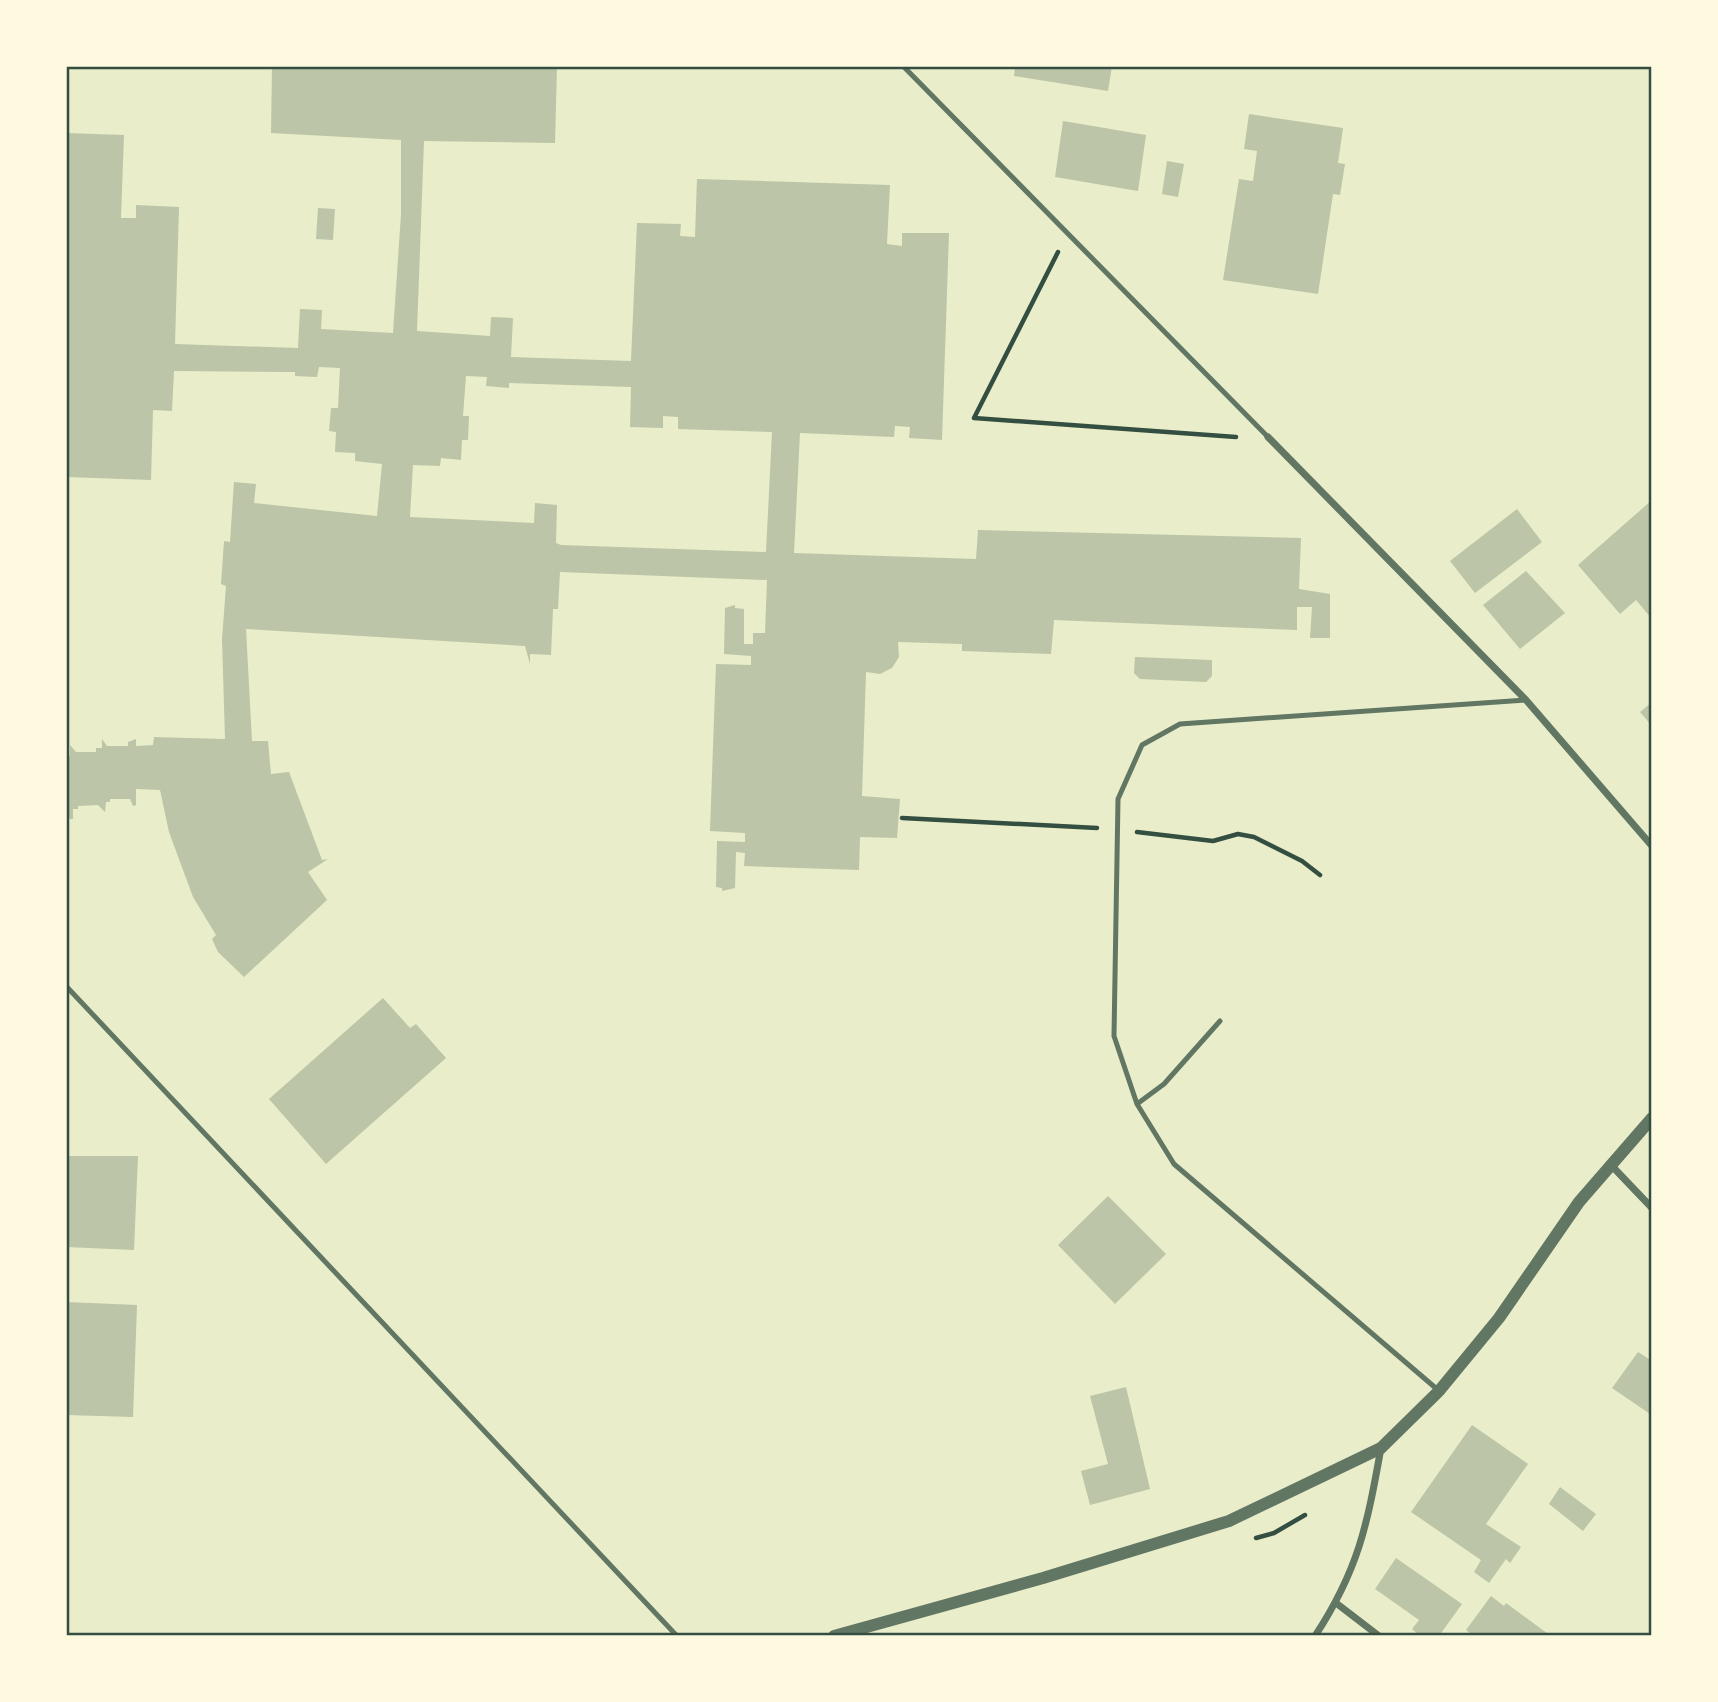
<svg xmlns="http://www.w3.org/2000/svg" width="1718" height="1702" viewBox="0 0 1718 1702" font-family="Arial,sans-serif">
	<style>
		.building { fill: #bcc5a7; fill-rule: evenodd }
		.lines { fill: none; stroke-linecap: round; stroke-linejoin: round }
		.path { stroke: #344e41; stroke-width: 4.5 }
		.service { stroke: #617663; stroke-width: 5 }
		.minor { stroke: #617663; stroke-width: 7 }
		.tertiary { stroke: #617663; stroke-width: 12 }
		.neatline { fill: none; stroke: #344e41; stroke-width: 2.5 }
	</style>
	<rect width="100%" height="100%" fill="#e9edc9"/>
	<!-- building -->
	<path class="building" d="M 272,66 L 557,66 L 555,143 L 424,141 L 417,331 L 490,336 L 491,317 L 513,318 L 511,357 L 631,361 L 637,223 L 681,224 L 680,236 L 695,237 L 697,179 L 890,185 L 887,244 L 902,246 L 902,233 L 949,233 L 942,440 L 909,438 L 910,427 L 895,426 L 894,437 L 800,433 L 794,553 L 976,559 L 978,530 L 1301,538 L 1299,589 L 1330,594 L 1330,638 L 1310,638 L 1312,607 L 1297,607 L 1297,630 L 1054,620 L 1051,654 L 962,651 L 962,644 L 898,642 L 899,657 L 892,668 L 880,674 L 866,672 L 862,796 L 900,799 L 897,838 L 860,837 L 859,870 L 744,866 L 745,853 L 736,852 L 735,888 L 722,891 L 722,888 L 716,887 L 717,841 L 745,842 L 745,833 L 710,831 L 716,664 L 751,665 L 751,656 L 724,654 L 725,608 L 735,605 L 735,608 L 744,609 L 744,644 L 753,644 L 753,633 L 765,633 L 767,580 L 560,572 L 558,609 L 553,609 L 551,655 L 530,654 L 530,664 L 525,646 L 246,629 L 252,741 L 268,741 L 271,774 L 289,772 L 322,860 L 328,859 L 308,872 L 327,900 L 244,977 L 218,952 L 212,939 L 216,935 L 193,897 L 169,832 L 160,790 L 136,789 L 136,805 L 133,806 L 130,799 L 110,799 L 110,802 L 106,802 L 105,812 L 98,805 L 78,806 L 78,809 L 73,809 L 73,819 L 70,819 L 67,815 L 66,756 L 70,756 L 70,745 L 76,752 L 96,752 L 96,748 L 102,748 L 102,739 L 107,746 L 128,746 L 128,742 L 136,739 L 136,746 L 153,745 L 154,737 L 225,739 L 222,639 L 226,586 L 221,584 L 224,541 L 230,542 L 234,482 L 256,484 L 254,503 L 377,516 L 382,464 L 355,461 L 355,453 L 335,452 L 336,432 L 329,431 L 331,408 L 338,408 L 340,368 L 319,367 L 317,377 L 295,376 L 295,372 L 174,371 L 172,411 L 153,410 L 151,480 L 66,477 L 66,133 L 124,135 L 121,218 L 136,218 L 136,205 L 179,207 L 175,344 L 298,348 L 300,309 L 322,310 L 321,329 L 393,333 L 401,214 L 401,140 L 271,133 ZM 466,376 L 487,377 L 486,386 L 509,388 L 509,383 L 631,387 L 630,427 L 663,428 L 663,416 L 678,417 L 678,429 L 772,432 L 766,552 L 561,545 L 556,543 L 557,505 L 535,503 L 534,523 L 410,517 L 413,465 L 440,466 L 441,458 L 461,460 L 462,440 L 468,440 L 469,416 L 463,416 Z
		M 1015,66 L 1112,66 L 1108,91 L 1014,76 Z
		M 1249,114 L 1343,128 L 1338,163 L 1345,164 L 1340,195 L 1333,194 L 1318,294 L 1223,280 L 1239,179 L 1253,181 L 1257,151 L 1244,149 Z
		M 1063,121 L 1146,135 L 1138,191 L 1055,177 Z
		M 1167,161 L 1184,164 L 1178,197 L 1162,194 Z
		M 318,208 L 335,209 L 333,240 L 316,239 Z
		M 1652,500 L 1652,619 L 1636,600 L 1620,614 L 1578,565 Z
		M 1517,509 L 1542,542 L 1475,593 L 1450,561 Z
		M 1526,571 L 1565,613 L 1520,649 L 1483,605 Z
		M 1135,657 L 1212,660 L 1212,676 L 1206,682 L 1140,679 L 1134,673 Z
		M 1652,702 L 1652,726 L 1640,712 Z
		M 383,998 L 410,1028 L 416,1024 L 446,1058 L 326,1164 L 269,1099 Z
		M 66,1156 L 138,1156 L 134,1250 L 66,1247 Z
		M 1108,1196 L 1166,1254 L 1115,1304 L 1058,1245 Z
		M 66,1302 L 137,1305 L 133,1417 L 66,1415 Z
		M 1638,1352 L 1652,1361 L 1650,1414 L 1612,1388 Z
		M 1126,1387 L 1150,1489 L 1090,1505 L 1081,1471 L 1108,1464 L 1090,1396 Z
		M 1472,1425 L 1528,1464 L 1486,1524 L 1521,1547 L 1510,1563 L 1506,1559 L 1489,1583 L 1474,1572 L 1481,1560 L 1411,1512 Z
		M 1560,1487 L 1596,1514 L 1583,1531 L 1549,1504 Z
		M 1396,1558 L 1462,1604 L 1439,1636 L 1420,1636 L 1412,1629 L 1419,1620 L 1375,1589 Z
		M 1491,1596 L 1504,1606 L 1506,1603 L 1551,1636 L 1474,1636 L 1466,1630 Z"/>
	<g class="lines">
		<!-- path -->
		<path class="path" d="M 1058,252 L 974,418 L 1236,437
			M 902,818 L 1097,828
			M 1137,832 L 1213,841 L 1238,834 L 1254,837 L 1302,861 L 1320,875
			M 1256,1538 L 1274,1533 L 1305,1515"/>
		<!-- service -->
		<path class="service" d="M 903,66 L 1268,437
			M 66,986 L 677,1636
			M 1137,1104 L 1164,1084 L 1220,1021
			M 1438,1390 L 1174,1164 L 1137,1104 L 1114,1036 L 1118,799 L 1142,745 L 1180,724 L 1526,700"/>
		<!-- minor -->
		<path class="minor" d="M 1268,437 L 1526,700 L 1652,846
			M 1611,1165 L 1652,1208
			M 1336,1603 L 1379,1636
			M 1315,1636 C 1359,1569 1367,1525 1381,1448"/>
		<!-- tertiary -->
		<path class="tertiary" d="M 834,1636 L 1043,1578 L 1229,1521 L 1381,1448 L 1439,1391 L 1499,1318 L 1579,1202 L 1652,1118"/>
	</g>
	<!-- border -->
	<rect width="1718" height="1702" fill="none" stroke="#fefae0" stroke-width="136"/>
	<rect x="68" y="68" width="1582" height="1566" class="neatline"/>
</svg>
